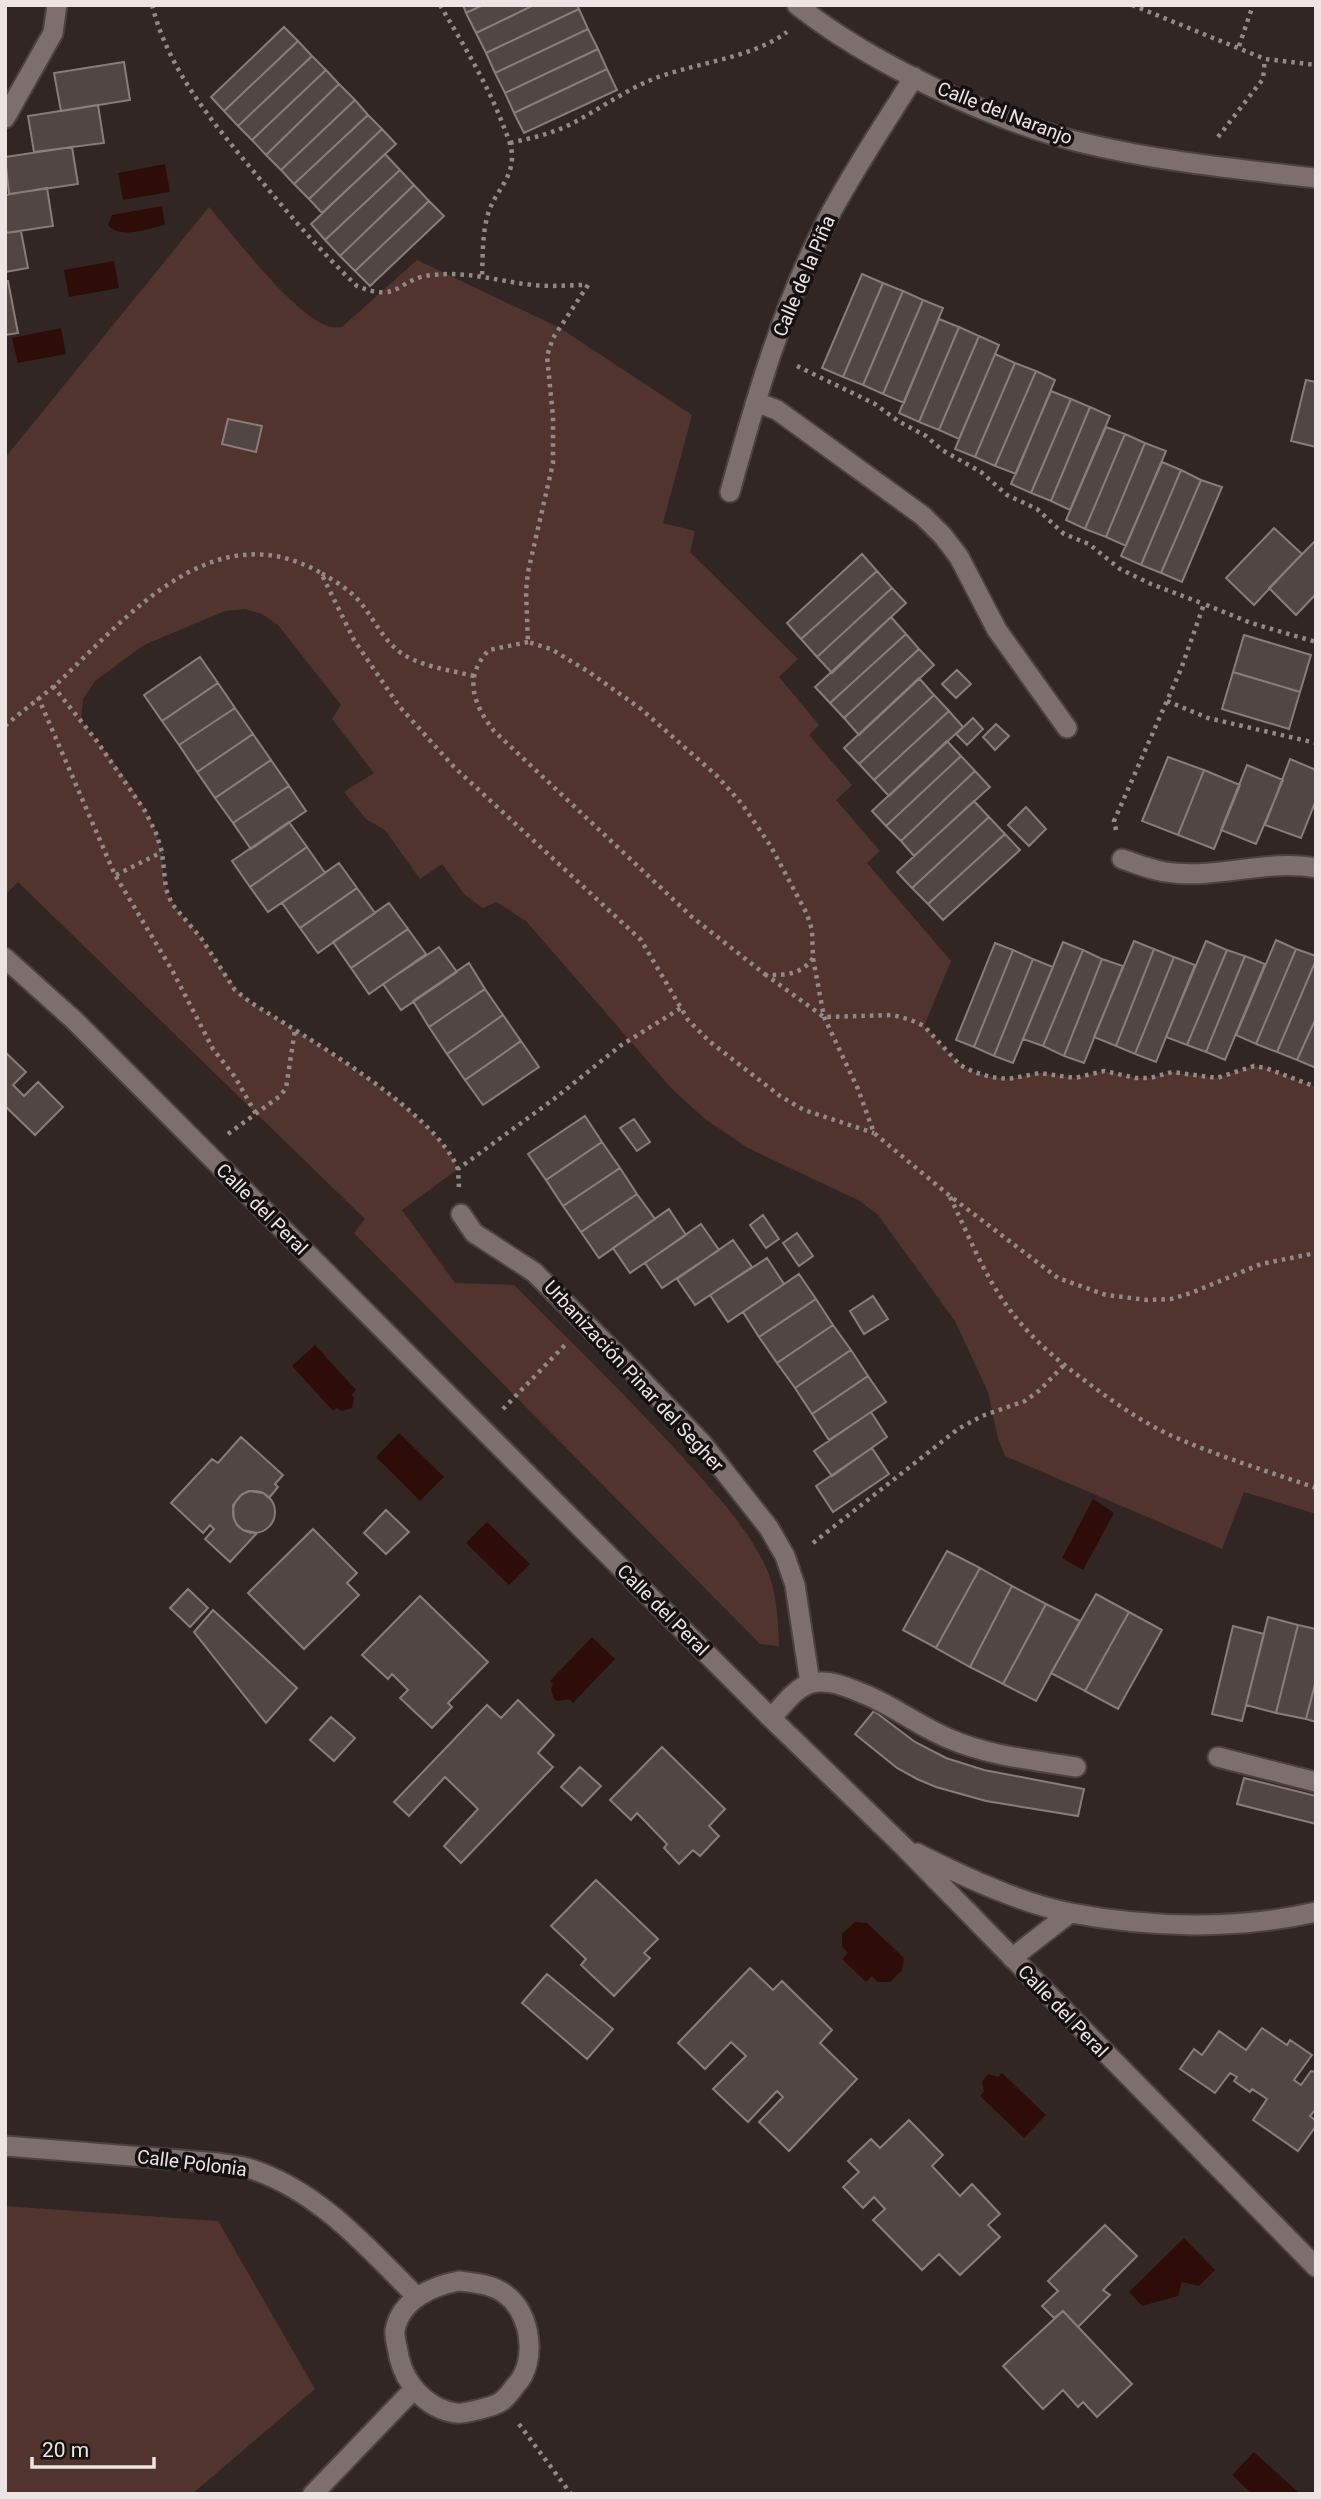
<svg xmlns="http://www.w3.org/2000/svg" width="1321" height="2499" viewBox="0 0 1321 2499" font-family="Roboto,sans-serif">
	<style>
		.green { fill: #52342f }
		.water { fill: #2e0d09 }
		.building { fill: #524644; stroke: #897c79; stroke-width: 2 }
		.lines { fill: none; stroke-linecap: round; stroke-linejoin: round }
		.service-casing { stroke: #4c4241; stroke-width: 23 }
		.minor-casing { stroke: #4c4241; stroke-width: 23 }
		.path { stroke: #938a88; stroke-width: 4.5; stroke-dasharray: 3.5 5; stroke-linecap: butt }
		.service { stroke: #7c6f6d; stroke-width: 19 }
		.minor { stroke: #7c6f6d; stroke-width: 19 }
		.labels { text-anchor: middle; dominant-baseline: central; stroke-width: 7; stroke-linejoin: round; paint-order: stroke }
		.street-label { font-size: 19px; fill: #ede5e4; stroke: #151110 }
	</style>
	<rect width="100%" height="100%" fill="#312624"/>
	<!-- green -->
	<path class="green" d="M 209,207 C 233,235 298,321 332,327 C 335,328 339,327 342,327 L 417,260 L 560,328 L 692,415 L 663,523 L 695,531 L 690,552 L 798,659 L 779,677 L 819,725 L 809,735 L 852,785 L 836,800 L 880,851 L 867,863 L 951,961 L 924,1026 L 960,1065 L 974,1072 L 991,1077 L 1008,1079 L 1040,1073 L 1075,1078 L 1104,1071 L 1136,1078 L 1150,1078 L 1172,1072 L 1217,1078 L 1254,1066 L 1266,1068 L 1316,1087 L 1316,1514 L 1244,1492 L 1222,1549 L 1005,1456 L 998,1438 L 988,1392 L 955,1321 L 878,1215 L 860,1201 L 748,1148 L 705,1119 L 672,1089 L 526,921 L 496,902 L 483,908 L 465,895 L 442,864 L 420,879 L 385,830 L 366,819 L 344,792 L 374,773 L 332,719 L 341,705 L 278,625 L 262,614 L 245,609 L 225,611 L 144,645 L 95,681 L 83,699 L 81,721 C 106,752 142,796 156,832 C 163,851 161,871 167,890 C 173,910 190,922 201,938 C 218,960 228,984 250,1002 C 304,1036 435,1111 458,1169 L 402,1210 L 455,1283 L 514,1285 C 572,1343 631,1400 686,1461 C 716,1494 750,1530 768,1572 C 777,1595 778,1621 779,1646 L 760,1644 L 354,1233 L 365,1219 L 18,882 L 5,895 L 5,458 Z
		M 5,2206 L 218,2221 L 315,2389 L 192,2494 L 5,2494 Z"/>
	<!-- water -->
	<path class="water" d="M 165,164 L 170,192 L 123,200 L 118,173 Z
		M 162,206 L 165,225 C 149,228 120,240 108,225 L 112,215 Z
		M 114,261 L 119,288 L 69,297 L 64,270 Z
		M 61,328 L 66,354 L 18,363 L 12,338 Z
		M 315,1345 L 356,1390 L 352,1394 L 354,1399 L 352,1408 L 342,1411 L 337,1408 L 333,1411 L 292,1366 Z
		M 399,1433 L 444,1477 L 420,1501 L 376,1457 Z
		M 1093,1499 L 1114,1513 L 1083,1570 L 1062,1558 Z
		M 487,1522 L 530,1564 L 509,1585 L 466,1543 Z
		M 592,1637 L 615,1659 L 573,1703 L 569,1699 L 558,1701 L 554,1699 L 551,1689 L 553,1684 L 550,1681 Z
		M 855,1922 L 867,1923 L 904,1958 L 902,1970 L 890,1982 L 878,1982 L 872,1976 L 866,1982 L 842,1959 L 848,1953 L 842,1946 L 842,1934 Z
		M 1002,2073 L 1046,2115 L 1024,2138 L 980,2096 L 984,2092 L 982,2082 L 988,2074 L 998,2077 Z
		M 1184,2238 L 1215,2270 L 1199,2286 L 1182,2282 L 1178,2296 L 1142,2306 L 1129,2292 Z
		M 1254,2452 L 1299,2493 L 1252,2494 L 1232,2475 Z"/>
	<!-- building -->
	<path class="building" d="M 463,5 L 483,5 L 466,13 Z
		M 483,5 L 534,5 L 476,33 L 466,13 Z
		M 534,5 L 577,5 L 579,9 L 486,53 L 476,33 Z
		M 579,9 L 588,29 L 495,73 L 486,53 Z
		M 284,27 L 298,41 L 224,111 L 211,97 Z
		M 588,29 L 598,49 L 505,93 L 495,73 Z
		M 298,41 L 312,56 L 238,126 L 224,111 Z
		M 598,49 L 607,69 L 514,113 L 505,93 Z
		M 312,56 L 326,70 L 252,140 L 238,126 Z
		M 124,62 L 130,100 L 61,111 L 54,73 Z
		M 607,69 L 617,90 L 524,133 L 514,113 Z
		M 326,70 L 339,84 L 266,155 L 252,140 Z
		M 339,84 L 355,100 L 281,170 L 266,155 Z
		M 355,100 L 368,115 L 294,184 L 281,170 Z
		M 98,105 L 104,143 L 34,152 L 28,116 Z
		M 368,115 L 382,129 L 309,199 L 294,184 Z
		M 382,129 L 396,144 L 322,213 L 309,199 Z
		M 72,147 L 78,184 L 9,194 L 5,157 Z
		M 385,154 L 400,170 L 325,240 L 311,224 Z
		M 400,170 L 414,185 L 340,256 L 325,240 Z
		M 414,185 L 429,201 L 355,271 L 340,256 Z
		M 47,188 L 53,226 L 5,233 L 5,195 Z
		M 429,201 L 444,216 L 370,286 L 355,271 Z
		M 21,231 L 28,268 L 5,272 L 5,233 Z
		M 862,274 L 883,283 L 843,377 L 822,368 Z
		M 5,281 L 8,281 L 18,333 L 5,335 Z
		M 883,283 L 903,291 L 863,385 L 843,377 Z
		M 903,291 L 923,300 L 883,394 L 863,385 Z
		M 923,300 L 943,308 L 904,403 L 883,394 Z
		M 939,319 L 959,327 L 919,422 L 899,413 Z
		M 959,327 L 979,336 L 939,430 L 919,422 Z
		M 979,336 L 999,345 L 959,439 L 939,430 Z
		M 995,354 L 1015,363 L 975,457 L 955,449 Z
		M 1015,363 L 1036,371 L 995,466 L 975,457 Z
		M 1036,371 L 1055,380 L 1016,474 L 995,466 Z
		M 1306,380 L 1316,382 L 1316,447 L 1291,441 Z
		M 1051,391 L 1071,399 L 1031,493 L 1011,484 Z
		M 1071,399 L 1090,407 L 1051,501 L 1031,493 Z
		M 1090,407 L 1110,416 L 1070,510 L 1051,501 Z
		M 228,419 L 262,426 L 256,452 L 222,444 Z
		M 1106,427 L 1125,434 L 1085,529 L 1066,520 Z
		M 1125,434 L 1145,443 L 1106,537 L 1085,529 Z
		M 1145,443 L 1166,451 L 1126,546 L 1106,537 Z
		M 1162,462 L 1181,470 L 1141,565 L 1121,556 Z
		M 1181,470 L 1201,480 L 1161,573 L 1141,565 Z
		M 1201,480 L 1222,487 L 1182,582 L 1161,573 Z
		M 1274,528 L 1302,554 L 1254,605 L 1226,578 Z
		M 1316,540 L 1316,594 L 1296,615 L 1269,588 Z
		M 862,554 L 877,571 L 801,639 L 787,623 Z
		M 877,571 L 892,588 L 817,657 L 801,639 Z
		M 892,588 L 906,603 L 832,673 L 817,657 Z
		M 891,617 L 906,634 L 830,703 L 815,687 Z
		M 906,634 L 919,649 L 844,718 L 830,703 Z
		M 1244,635 L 1311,655 L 1300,692 L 1233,672 Z
		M 919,649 L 934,665 L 859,735 L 844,718 Z
		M 200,657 L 218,683 L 162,721 L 144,695 Z
		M 957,670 L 971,684 L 956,698 L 942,684 Z
		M 1233,672 L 1300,692 L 1289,729 L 1222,709 Z
		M 919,678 L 934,695 L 859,764 L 844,748 Z
		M 218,683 L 235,708 L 179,745 L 162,721 Z
		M 934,695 L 949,711 L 874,780 L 859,764 Z
		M 235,708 L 253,734 L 197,772 L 179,745 Z
		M 949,711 L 963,727 L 889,796 L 874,780 Z
		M 973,718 L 983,729 L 967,745 L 956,734 Z
		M 996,724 L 1009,736 L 995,750 L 983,737 Z
		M 253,734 L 271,760 L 215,798 L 197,772 Z
		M 947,741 L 961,756 L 886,826 L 872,811 Z
		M 961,756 L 975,771 L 901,841 L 886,826 Z
		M 1168,757 L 1204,770 L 1178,835 L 1142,821 Z
		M 1290,759 L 1316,770 L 1316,800 L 1301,838 L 1265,825 Z
		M 271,760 L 289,786 L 233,823 L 215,798 Z
		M 1247,765 L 1283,780 L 1256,844 L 1221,830 Z
		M 1204,770 L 1240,785 L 1214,849 L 1178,835 Z
		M 975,771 L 990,787 L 914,856 L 901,841 Z
		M 289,786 L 306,811 L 251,849 L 233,823 Z
		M 974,801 L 989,817 L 912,888 L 897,872 Z
		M 1026,807 L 1046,829 L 1029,846 L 1008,825 Z
		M 989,817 L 1005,834 L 928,904 L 912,888 Z
		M 289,822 L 307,847 L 250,887 L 232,861 Z
		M 1005,834 L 1020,850 L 943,920 L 928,904 Z
		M 307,847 L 325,873 L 268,912 L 250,887 Z
		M 339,863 L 357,888 L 300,928 L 282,903 Z
		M 357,888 L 375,913 L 318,953 L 300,928 Z
		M 389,903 L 408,929 L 351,968 L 333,942 Z
		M 408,929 L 426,954 L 369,994 L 351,968 Z
		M 1276,940 L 1296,949 L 1256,1044 L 1236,1035 Z
		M 1134,941 L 1154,949 L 1116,1046 L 1094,1037 Z
		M 1206,941 L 1227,950 L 1187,1045 L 1166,1037 Z
		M 1063,942 L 1083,950 L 1043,1046 L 1023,1039 Z
		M 995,943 L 1013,950 L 974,1047 L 956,1040 Z
		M 439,947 L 457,972 L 401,1010 L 383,984 Z
		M 1154,949 L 1174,957 L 1135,1054 L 1116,1046 Z
		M 1296,949 L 1316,956 L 1316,960 L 1277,1052 L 1256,1044 Z
		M 1013,950 L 1033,959 L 994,1056 L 974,1047 Z
		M 1083,950 L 1102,959 L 1064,1056 L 1043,1046 Z
		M 1227,950 L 1245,956 L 1206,1052 L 1187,1045 Z
		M 1245,956 L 1265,964 L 1225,1060 L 1206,1052 Z
		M 1174,957 L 1195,965 L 1156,1062 L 1135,1054 Z
		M 1033,959 L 1053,967 L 1013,1063 L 994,1056 Z
		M 1102,959 L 1123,966 L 1084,1063 L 1064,1056 Z
		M 1316,960 L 1316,1018 L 1297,1060 L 1277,1052 Z
		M 469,963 L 485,989 L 429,1027 L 413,1001 Z
		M 485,989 L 503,1015 L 447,1054 L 429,1027 Z
		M 503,1015 L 521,1041 L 465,1080 L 447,1054 Z
		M 1316,1018 L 1316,1068 L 1297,1060 Z
		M 521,1041 L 539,1067 L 483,1105 L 465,1080 Z
		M 5,1052 L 26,1072 L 13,1085 L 24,1096 L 38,1082 L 63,1107 L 35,1135 L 5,1106 Z
		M 585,1116 L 602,1142 L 546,1180 L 528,1154 Z
		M 634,1119 L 650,1142 L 637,1151 L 620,1128 Z
		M 602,1142 L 620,1168 L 563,1206 L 546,1180 Z
		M 620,1168 L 637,1194 L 581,1232 L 563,1206 Z
		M 637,1194 L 655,1219 L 599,1258 L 581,1232 Z
		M 669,1209 L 686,1235 L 630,1273 L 613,1248 Z
		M 763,1215 L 779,1239 L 766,1248 L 750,1225 Z
		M 701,1224 L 719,1250 L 662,1288 L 645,1263 Z
		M 797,1233 L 813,1256 L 799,1266 L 783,1243 Z
		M 733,1240 L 752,1267 L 695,1305 L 677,1279 Z
		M 767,1258 L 784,1284 L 728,1322 L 710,1295 Z
		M 799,1274 L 816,1299 L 759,1337 L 743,1312 Z
		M 873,1296 L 888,1319 L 864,1334 L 850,1311 Z
		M 816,1299 L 833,1325 L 777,1363 L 759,1337 Z
		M 833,1325 L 851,1350 L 795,1388 L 777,1363 Z
		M 851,1350 L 868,1376 L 812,1414 L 795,1388 Z
		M 868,1376 L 886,1402 L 829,1440 L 812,1414 Z
		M 871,1412 L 887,1437 L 832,1476 L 814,1451 Z
		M 241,1437 L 283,1475 L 275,1484 L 278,1487 L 269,1498 L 263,1493 L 249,1491 L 242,1494 L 233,1505 L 234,1519 L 237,1525 L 243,1530 L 257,1533 L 230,1562 L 205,1539 L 214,1529 L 210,1525 L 203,1533 L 171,1503 L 212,1459 L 218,1463 Z
		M 872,1448 L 889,1474 L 833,1512 L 816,1486 Z
		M233 1512a21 21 0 1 1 42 0a21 21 0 1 1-42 0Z
		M 386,1510 L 409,1532 L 386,1554 L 364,1533 Z
		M 313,1529 L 357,1573 L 347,1583 L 359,1595 L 304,1649 L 248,1593 Z
		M 947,1551 L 980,1568 L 936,1648 L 903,1630 Z
		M 980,1568 L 1012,1586 L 970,1667 L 936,1648 Z
		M 1012,1586 L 1046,1604 L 1003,1684 L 970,1667 Z
		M 188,1589 L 208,1608 L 190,1627 L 170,1608 Z
		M 1096,1594 L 1129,1612 L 1085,1691 L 1051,1673 Z
		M 420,1596 L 488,1662 L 448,1703 L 452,1707 L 432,1728 L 400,1698 L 408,1690 L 392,1674 L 388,1679 L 362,1655 Z
		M 1046,1604 L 1080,1621 L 1036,1701 L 1003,1684 Z
		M 213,1610 L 297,1688 L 266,1723 L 194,1632 Z
		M 1129,1612 L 1162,1630 L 1118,1709 L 1085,1691 Z
		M 1268,1617 L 1298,1625 L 1276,1713 L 1246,1705 Z
		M 1298,1625 L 1316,1629 L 1316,1680 L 1306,1719 L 1276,1713 Z
		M 1233,1626 L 1264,1634 L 1242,1721 L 1212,1714 Z
		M 1316,1680 L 1316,1722 L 1306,1719 Z
		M 518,1700 L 554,1735 L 538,1753 L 553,1767 L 461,1863 L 444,1846 L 478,1809 L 445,1777 L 409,1816 L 394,1802 L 487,1705 L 501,1718 Z
		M 874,1711 L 915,1742 L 946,1758 L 984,1770 L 1084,1789 L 1078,1816 L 986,1801 L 936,1787 L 917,1779 L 897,1768 L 855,1734 Z
		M 331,1717 L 355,1738 L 334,1761 L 310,1740 Z
		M 662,1747 L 725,1809 L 709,1826 L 719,1836 L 700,1856 L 693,1850 L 679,1864 L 664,1848 L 667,1844 L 637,1813 L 631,1820 L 610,1800 Z
		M 580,1767 L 601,1786 L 582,1806 L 561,1787 Z
		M 1244,1778 L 1316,1796 L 1316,1824 L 1237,1804 Z
		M 596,1880 L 658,1939 L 644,1953 L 650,1958 L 614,1996 L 581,1965 L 586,1959 L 551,1926 Z
		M 750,1968 L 773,1990 L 782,1981 L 832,2030 L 820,2043 L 857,2079 L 789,2151 L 759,2122 L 783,2097 L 777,2091 L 748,2122 L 713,2089 L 746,2056 L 731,2042 L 705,2069 L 678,2043 Z
		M 547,1974 L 613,2029 L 587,2059 L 522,2003 Z
		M 1262,2028 L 1287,2045 L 1290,2040 L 1312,2055 L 1294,2080 L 1301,2085 L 1311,2071 L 1316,2072 L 1316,2109 L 1310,2116 L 1316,2121 L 1316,2126 L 1298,2151 L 1253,2120 L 1267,2099 L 1252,2089 L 1250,2092 L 1234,2081 L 1237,2077 L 1230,2073 L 1215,2093 L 1180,2069 L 1194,2049 L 1202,2055 L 1219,2031 L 1246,2050 Z
		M 909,2120 L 943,2155 L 932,2166 L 960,2196 L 972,2184 L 1000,2214 L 988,2225 L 1000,2237 L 960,2275 L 939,2254 L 922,2270 L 873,2220 L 885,2209 L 874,2197 L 863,2208 L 843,2187 L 859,2172 L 848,2161 L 871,2139 L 880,2148 Z
		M 1105,2225 L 1137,2256 L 1103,2290 L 1110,2295 L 1078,2327 L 1063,2311 L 1054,2318 L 1042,2306 L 1058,2291 L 1048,2281 Z
		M 1063,2311 L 1132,2384 L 1097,2417 L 1083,2402 L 1078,2407 L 1063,2390 L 1043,2409 L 1003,2366 Z"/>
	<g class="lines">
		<defs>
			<path id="service" d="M 756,402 L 777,410 L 923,516 L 943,536 L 959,557 L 997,630 L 1067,728"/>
			<path id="minor" d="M 797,5 C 869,62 990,120 1079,142 C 1156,161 1236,169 1316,178
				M 5,118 L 53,33 L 57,5
				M 730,492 C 755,401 782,307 826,222 C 852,172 884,125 914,77
				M 1122,859 C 1140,865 1156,872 1174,873 C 1221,878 1270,859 1316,868
				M 5,958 L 74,1020 L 771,1718 L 902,1845 L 1316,2267
				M 461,1214 L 474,1233 L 534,1272 L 633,1371 L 701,1442 L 769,1528 L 785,1556 L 795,1585 L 810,1683
				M 771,1718 C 782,1707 795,1687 812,1683 C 830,1679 847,1687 864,1694 C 894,1706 920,1727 950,1739 C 989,1756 1034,1760 1076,1767
				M 1218,1757 L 1316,1782
				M 917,1853 C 962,1876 1022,1904 1071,1913 C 1150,1928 1238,1930 1316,1912
				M 1012,1958 L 1070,1913
				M 5,2146 L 219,2163 C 230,2165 241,2166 251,2169 C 319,2191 368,2248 417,2297
				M 459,2281 C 475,2283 492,2284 505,2294 C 531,2312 538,2362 516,2385 C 512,2390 507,2397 502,2401 C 495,2406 485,2408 477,2410 C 471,2411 462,2414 456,2413 C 427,2409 405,2384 399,2357 C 398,2349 394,2338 395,2330 C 401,2299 433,2286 459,2281 Z
				M 313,2494 L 414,2389"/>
		</defs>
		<!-- service casing -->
		<use href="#service" class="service-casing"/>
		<!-- minor casing -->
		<use href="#minor" class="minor-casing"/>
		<!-- path -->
		<path class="path" d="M 152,5 C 169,71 211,120 254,172 C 286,211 320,251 357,286 C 401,304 397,278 432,275 C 470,271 496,281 533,285 C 550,287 569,285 587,285
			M 440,5 C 463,44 487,83 503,125 C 507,135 512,146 512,157 C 512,179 496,191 489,211 C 482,231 483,254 482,275
			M 1132,5 L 1265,59 L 1316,65
			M 1239,46 L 1253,5
			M 1218,137 L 1263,79 L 1265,59
			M 510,143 C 531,138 552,134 571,124 C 596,111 620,94 646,82 C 688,63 750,60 787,32
			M 588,285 L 553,338 L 547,356 L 553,417 L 553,463 L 528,572 L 526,591 L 528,642 L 551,649 L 589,672 L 641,709 L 716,775 L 742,804 L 770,845 L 807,914 L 812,930 L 813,958 L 824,1017 L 858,1089 L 874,1133 L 950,1196 L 1058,1278 L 1106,1295 L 1147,1300 L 1171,1299 L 1191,1293 L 1261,1264 L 1316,1253
			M 797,366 L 875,404 L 898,421 L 926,436 L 942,450 L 981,472 L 1007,495 L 1037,509 L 1064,534 L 1089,544 L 1120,569 L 1151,584 L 1204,604
			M 528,642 L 489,650 C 463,677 473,704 494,731 L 692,917 L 766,975
			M 474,676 C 450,670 422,667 401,653 C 382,639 375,620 360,602 C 350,590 335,581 321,573 L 354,640 L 399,706 L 454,767 L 641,940 L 688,1020 L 709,1041 L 780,1096 L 804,1110 L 874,1133
			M 53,686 L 96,740 L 145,811 L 156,833 L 162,852 L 166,889 L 172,904 L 201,938 L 235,990 L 250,1002 C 304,1036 435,1111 458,1169
			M 38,697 L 115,875 L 172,970 L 213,1049 L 235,1077 L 256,1114
			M 1167,701 L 1208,718 L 1316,743
			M 5,726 C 24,709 45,695 63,678 C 132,611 216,513 321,573
			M 1116,830 L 1114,821 L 1181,669 L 1204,604 L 1251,623 L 1316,642
			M 116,875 L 162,852
			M 813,958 C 801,975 786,975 766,975 L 824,1017 L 893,1015 L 911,1020 L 924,1026 L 960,1065 L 974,1072 L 991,1077 L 1008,1079 L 1040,1073 L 1075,1078 L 1104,1071 L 1136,1078 L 1150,1078 L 1172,1072 L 1217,1078 L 1254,1066 L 1266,1068 L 1316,1087
			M 228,1134 L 280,1096 L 286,1088 L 295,1030
			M 459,1187 L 458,1169 L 554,1099 L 620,1046 L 681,1008
			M 950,1197 C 968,1234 983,1273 1007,1306 C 1027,1334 1053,1357 1080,1377 C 1108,1398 1138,1420 1170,1435 C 1217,1456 1267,1471 1316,1488
			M 503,1409 L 565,1345
			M 813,1543 L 958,1429 L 982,1416 L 1025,1401 L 1040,1390 L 1064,1365
			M 519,2424 L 571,2494"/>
		<!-- service -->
		<use href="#service" class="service"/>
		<!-- minor -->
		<use href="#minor" class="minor"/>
	</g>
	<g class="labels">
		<!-- street labels -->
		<g class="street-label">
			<text transform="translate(1005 113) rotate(21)">Calle del Naranjo</text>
			<text transform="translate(804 276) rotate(-67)">Calle de la Piña</text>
			<text transform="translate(262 1209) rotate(45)">Calle del Peral</text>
			<text transform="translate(634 1376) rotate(47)">Urbanización Pinar del Segher</text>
			<text transform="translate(663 1610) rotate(45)">Calle del Peral</text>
			<text transform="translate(1063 2011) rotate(46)">Calle del Peral</text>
			<text transform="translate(192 2163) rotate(7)">Calle Polonia</text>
		</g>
	</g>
	<!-- border -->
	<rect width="1321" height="2499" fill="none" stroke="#ede5e4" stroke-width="14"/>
	<!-- scale -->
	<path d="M32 2457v10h122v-10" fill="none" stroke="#ede5e4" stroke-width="3.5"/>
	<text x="42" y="2457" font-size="21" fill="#ede5e4" stroke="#151110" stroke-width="5" paint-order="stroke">20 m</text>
</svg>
